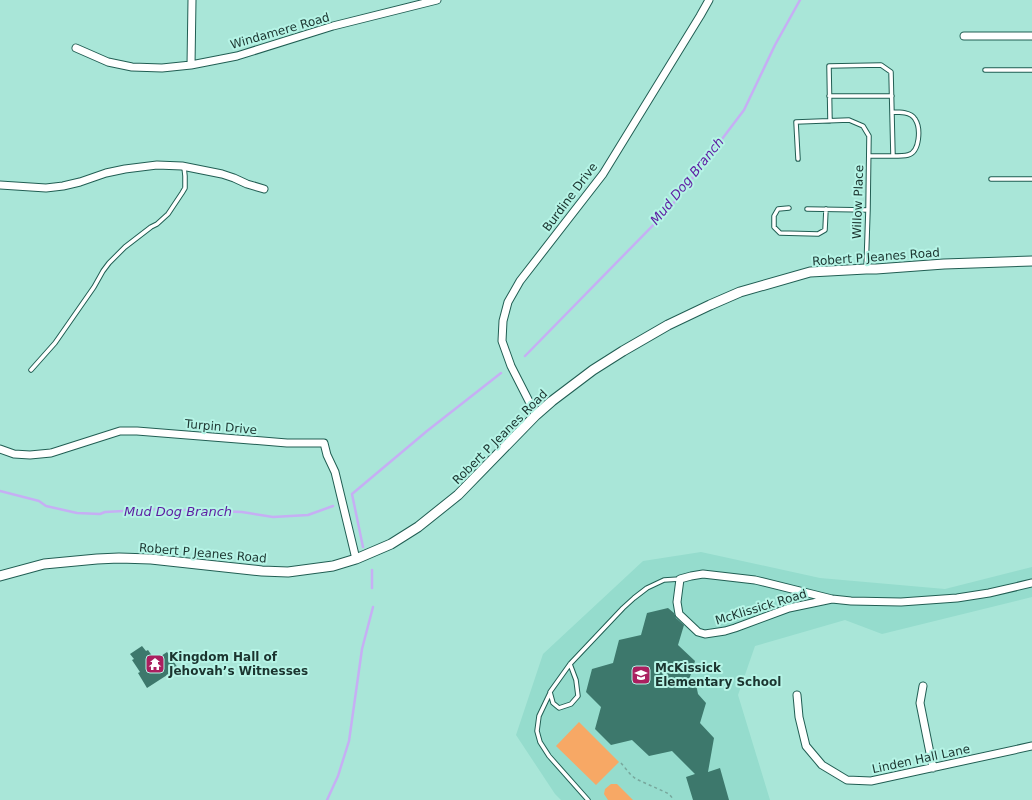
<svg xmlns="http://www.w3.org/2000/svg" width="1032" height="800" viewBox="0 0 1032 800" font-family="'DejaVu Sans',sans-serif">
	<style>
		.built { fill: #95dccd }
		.green { fill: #f7a865 }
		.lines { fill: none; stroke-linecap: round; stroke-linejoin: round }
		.stream { stroke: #c6aff4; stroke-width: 2.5 }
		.building { fill: #3d786c }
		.service-casing { stroke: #215e53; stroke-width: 5.5 }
		.minor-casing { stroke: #215e53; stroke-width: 9 }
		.tertiary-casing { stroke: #215e53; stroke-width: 11 }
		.path { stroke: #78a89d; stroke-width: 1.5; stroke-dasharray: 3 3; stroke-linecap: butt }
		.service { stroke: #fff; stroke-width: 3.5 }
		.minor { stroke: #fff; stroke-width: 7 }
		.tertiary { stroke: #fff; stroke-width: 9 }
		.labels { text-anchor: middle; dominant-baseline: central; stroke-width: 4; stroke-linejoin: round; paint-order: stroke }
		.street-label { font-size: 12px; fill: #1b342f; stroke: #b6f4e6 }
		.poi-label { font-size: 12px; font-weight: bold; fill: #1b342f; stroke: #b6f4e6; text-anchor: start }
		.water-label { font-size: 13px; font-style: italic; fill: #5d1ca2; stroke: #b6f4e6 }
	</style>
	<rect width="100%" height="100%" fill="#a9e6d8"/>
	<!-- built -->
	<path class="built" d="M 701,552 L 820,578 L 945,589 L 1032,567 L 1032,597 L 882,634 L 845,620 L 755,646 L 738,695 L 770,800 L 561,800 L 555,794 L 516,735 L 543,654 L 643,561 Z"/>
	<!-- green -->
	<path class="green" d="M 579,722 L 619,762 L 596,785 L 556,746 Z
		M 611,784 L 617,784 L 633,800 L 608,800 L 604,794 L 605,789 Z"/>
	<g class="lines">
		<!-- stream -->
		<path class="stream" d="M 525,356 L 669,209 L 744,110 L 775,45 L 800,0
			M 0,491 L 39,501 L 46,506 L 77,513 L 100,514 L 105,512 L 160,509 L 242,512 L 273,517 L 308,515 L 333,506
			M 363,547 L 352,494 L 427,431 L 501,373
			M 372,570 L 372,588
			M 327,800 L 338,776 L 349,741 L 362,649 L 373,607"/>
	</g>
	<!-- building -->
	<path class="building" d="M 668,608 L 674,613 L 676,618 L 684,625 L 678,645 L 695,661 L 689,680 L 695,679 L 698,694 L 706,703 L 700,723 L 714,738 L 708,772 L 720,768 L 729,800 L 693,800 L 686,777 L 695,774 L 672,751 L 649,756 L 632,740 L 611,745 L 595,729 L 601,707 L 586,692 L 592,669 L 613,663 L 619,640 L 641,635 L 647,613 Z
		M 142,646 L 146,651 L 148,650 L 155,660 L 167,652 L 178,668 L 147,688 L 138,673 L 140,672 L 132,660 L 134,659 L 130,654 Z"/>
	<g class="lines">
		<defs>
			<path id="service" d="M 985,70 L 1032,70
				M 829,96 L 892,96
				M 892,112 C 900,112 911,112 915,119 C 921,128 920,152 908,155 C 904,156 897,156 893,156
				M 830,121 L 829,66 L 881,65 L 891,72 L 893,156 L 870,156
				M 798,159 L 796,122 L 849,120 L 863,126 L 869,136 L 868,210 L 866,269
				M 991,179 L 1032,179
				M 789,208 L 778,209 L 774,216 L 774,227 L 780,233 L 818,234 L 825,230 L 826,209
				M 807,209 L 868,210
				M 31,370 L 55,343 L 94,287 L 103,271 L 109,263 L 125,247 L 151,227 L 157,224 L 168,214 L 182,193 L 185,188 L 185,176 L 184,167
				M 570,664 L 576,680 L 578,696 L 571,704 L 559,708 L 553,703 L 550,692 L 570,664 L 623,608 L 634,598 L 647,588 L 664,580 L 680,579
				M 550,693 L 539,716 L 537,731 L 540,742 L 549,756 L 588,800"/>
			<path id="minor" d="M 192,0 L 191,65 L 237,56 L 333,26 L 437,0
				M 964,36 L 1032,36
				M 76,48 L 108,62 L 132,67 L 162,68 L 191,65
				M 0,185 L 46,188 L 63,186 L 80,182 L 106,173 L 125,169 L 157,165 L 182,166 L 222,174 L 234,178 L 247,184 L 264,189
				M 536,415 L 511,366 L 502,341 L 503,321 L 508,302 L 520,281 L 603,174 L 700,16 L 709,0
				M 0,449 L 14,454 L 30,455 L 51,453 L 120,431 L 137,431 L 287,443 L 324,443 L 327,455 L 335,472 L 356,559
				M 832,599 L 789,608 L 735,628 L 725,631 L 705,634 L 698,632 L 679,614 L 677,602 L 680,579 L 691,576 L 703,574 L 755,580 L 832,599 L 851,601 L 901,602 L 957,598 L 989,593 L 1032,583
				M 923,686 L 920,703 L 933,768
				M 797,695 L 799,717 L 806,746 L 822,765 L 847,780 L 871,781 L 1032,746"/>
			<path id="tertiary" d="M 0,576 L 44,564 L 97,559 L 119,558 L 151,559 L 262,571 L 288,572 L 333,566 L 356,559 L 391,544 L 418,527 L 458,495 L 536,415 L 552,401 L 593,370 L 623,351 L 668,325 L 710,305 L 740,292 L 810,272 L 866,269 L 876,269 L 944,264 L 1032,261"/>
		</defs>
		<!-- service casing -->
		<use href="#service" class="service-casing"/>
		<!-- minor casing -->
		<use href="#minor" class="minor-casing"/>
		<!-- tertiary casing -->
		<use href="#tertiary" class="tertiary-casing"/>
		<!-- path -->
		<path class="path" d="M 621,763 L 631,775 L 636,779 L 665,792 L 669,794 L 674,800"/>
		<!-- service -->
		<use href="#service" class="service"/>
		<!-- minor -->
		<use href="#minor" class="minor"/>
		<!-- tertiary -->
		<use href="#tertiary" class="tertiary"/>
	</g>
	<!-- icons -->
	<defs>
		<symbol id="temple-square" viewBox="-11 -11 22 22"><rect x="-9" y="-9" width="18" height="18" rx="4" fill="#ab1f5f" stroke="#b6f4e6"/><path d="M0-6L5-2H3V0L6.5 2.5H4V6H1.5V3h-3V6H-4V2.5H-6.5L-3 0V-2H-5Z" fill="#fff"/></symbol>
		<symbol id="school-square" viewBox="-11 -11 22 22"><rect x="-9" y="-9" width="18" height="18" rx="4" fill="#ab1f5f" stroke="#b6f4e6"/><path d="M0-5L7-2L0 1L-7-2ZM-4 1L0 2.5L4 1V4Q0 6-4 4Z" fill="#fff"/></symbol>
	</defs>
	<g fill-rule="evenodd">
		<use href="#temple-square" x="144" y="653" width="22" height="22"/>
		<use href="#school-square" x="630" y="664" width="22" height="22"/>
	</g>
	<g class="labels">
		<!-- street labels -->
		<g class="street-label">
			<text transform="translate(280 31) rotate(-16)">Windamere Road</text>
			<text transform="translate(570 197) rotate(-53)">Burdine Drive</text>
			<text transform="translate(858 202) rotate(-88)">Willow Place</text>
			<text transform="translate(876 257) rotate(-4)">Robert P Jeanes Road</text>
			<text transform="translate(221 427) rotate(5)">Turpin Drive</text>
			<text transform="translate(500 437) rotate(-45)">Robert P Jeanes Road</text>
			<text transform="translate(203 553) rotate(5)">Robert P Jeanes Road</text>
			<text transform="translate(761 607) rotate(-17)">McKlissick Road</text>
			<text transform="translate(921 759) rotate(-12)">Linden Hall Lane</text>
		</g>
		<!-- poi labels -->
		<g class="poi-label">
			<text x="169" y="657">Kingdom Hall of<tspan x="169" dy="14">Jehovah’s Witnesses</tspan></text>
			<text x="655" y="668">McKissick<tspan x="655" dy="14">Elementary School</tspan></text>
		</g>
		<!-- water labels -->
		<g class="water-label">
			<text transform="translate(687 181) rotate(-51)">Mud Dog Branch</text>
			<text x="178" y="511">Mud Dog Branch</text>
		</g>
	</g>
</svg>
